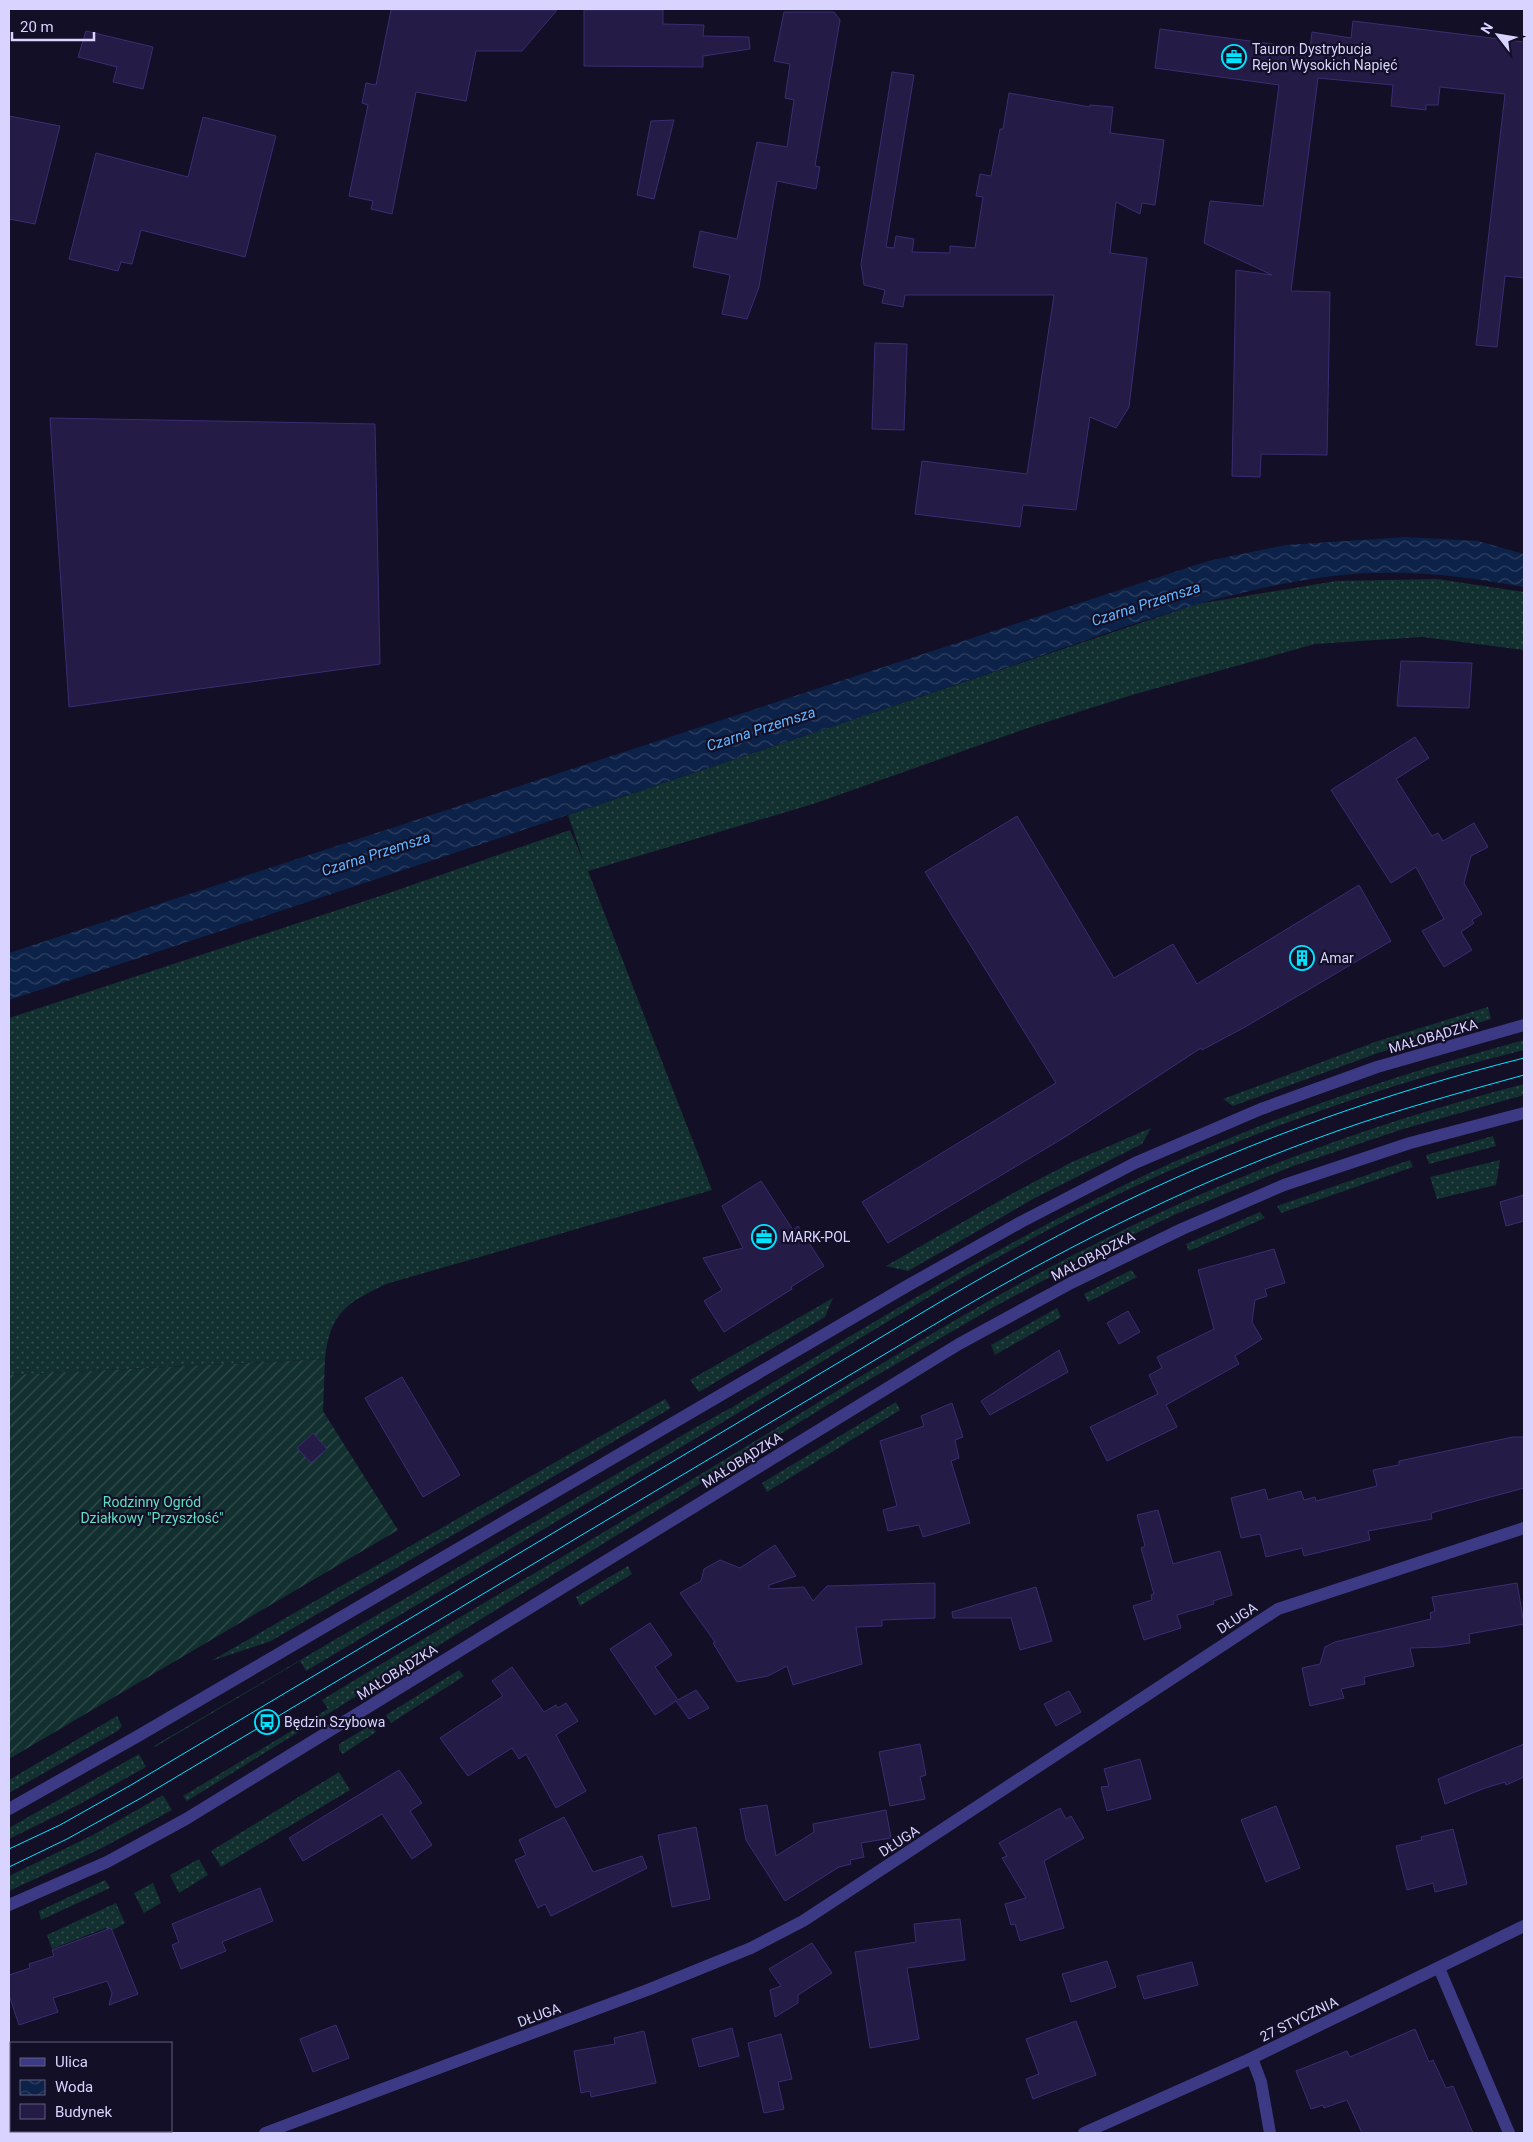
<svg xmlns="http://www.w3.org/2000/svg" width="1533" height="2142" viewBox="0 0 1533 2142" font-family="Roboto,sans-serif">
	<style>
		.grass { fill: url(#grass-dots) }
		.garden { fill: url(#garden-furrows) }
		.water { fill: url(#water-waves) }
		.building { fill: #241b47; stroke: #3b2d73 }
		.lines { fill: none; stroke-linecap: round; stroke-linejoin: round }
		.minor { stroke: #3d3a85; stroke-width: 12 }
		.tertiary { stroke: #3d3a85; stroke-width: 12 }
		.tram { stroke: #00e5ff; stroke-width: 1 }
		.labels { text-anchor: middle; dominant-baseline: central; stroke-width: 4.5; stroke-linejoin: round; paint-order: stroke }
		.poi-label { font-size: 14px; fill: #d9d4ff; stroke: #130f26; text-anchor: start }
		.street-label { font-size: 14px; fill: #d9d4ff; stroke: #130f26 }
		.park-label { font-size: 14px; fill: #5fe0c0; stroke: #130f26 }
		.water-label { font-size: 15px; font-style: italic; fill: #62b6ff; stroke: #130f26 }
	</style>
	<defs>
		<pattern id="grass-dots" width="8" height="8" patternUnits="userSpaceOnUse" patternTransform="scale(1.25)"><rect width="8" height="8" fill="#12302f"/><path d="M2 2h.1M6 6h.1" fill="none" stroke="#344d4e" stroke-width="1.8" stroke-linecap="round"/></pattern>
		<pattern id="garden-furrows" width="10" height="10" patternUnits="userSpaceOnUse" patternTransform="scale(1.25)"><rect width="10" height="10" fill="#12302f"/><path d="M-1 1l2-2M0 10L10 0M9 11l2-2" fill="none" stroke="#344d4e"/></pattern>
		<pattern id="water-waves" width="16" height="10" patternUnits="userSpaceOnUse" patternTransform="scale(1.25)"><rect width="16" height="10" fill="#0c2248"/><path d="M0 5q4-4 8 0t8 0" fill="none" stroke="#2f4163"/></pattern>
	</defs>
	<rect width="100%" height="100%" fill="#130f26"/>
	<!-- grass -->
	<path class="grass" d="M 1437,579 L 1524,592 L 1524,650 L 1422,637 L 1315,644 L 1132,695 L 1028,728 L 813,804 L 588,871 L 712,1190 L 386,1284 C 347,1303 330,1312 325,1359 L 9,1375 L 9,1018 L 386,894 L 570,830 L 584,862 L 568,815 L 1197,604 L 1336,581 Z
		M 1488,1007 L 1491,1019 L 1378,1053 L 1233,1106 L 1223,1099 L 1375,1042 Z
		M 1524,1040 L 1524,1050 C 1365,1089 1212,1145 1067,1220 C 952,1280 843,1349 733,1416 C 591,1501 448,1586 306,1671 L 300,1661 L 155,1747 L 154,1746 L 693,1429 L 730,1408 L 731,1409 L 734,1406 C 859,1331 985,1253 1116,1189 C 1246,1125 1384,1078 1524,1040 Z
		M 1524,1084 L 1524,1095 L 1403,1129 L 1293,1166 L 1176,1214 L 1085,1258 L 994,1307 L 855,1388 L 187,1801 L 183,1796 L 328,1709 L 322,1700 C 462,1615 604,1533 744,1448 C 864,1375 983,1299 1109,1237 C 1242,1171 1381,1121 1524,1084 Z
		M 1151,1128 L 1142,1144 L 1033,1199 L 908,1271 L 886,1266 L 1015,1192 L 1072,1162 Z
		M 1493,1136 L 1496,1146 L 1429,1164 L 1426,1155 Z
		M 1410,1160 L 1413,1167 L 1281,1213 L 1277,1206 Z
		M 1500,1160 L 1496,1185 L 1437,1199 L 1430,1177 Z
		M 1260,1212 L 1265,1218 L 1189,1251 L 1186,1244 Z
		M 1131,1270 L 1137,1277 L 1088,1302 L 1084,1294 Z
		M 833,1298 L 825,1317 L 699,1392 L 690,1380 Z
		M 1057,1308 L 1061,1317 L 995,1355 L 991,1345 Z
		M 665,1399 L 671,1408 L 271,1641 L 211,1661 Z
		M 896,1402 L 900,1410 L 767,1492 L 762,1483 Z
		M 628,1566 L 632,1574 L 580,1606 L 576,1597 Z
		M 459,1670 L 464,1676 L 391,1723 L 386,1715 Z
		M 117,1716 L 122,1726 L 119,1730 L 9,1793 L 9,1780 Z
		M 371,1725 L 376,1732 L 343,1754 L 339,1750 L 339,1744 Z
		M 139,1754 L 146,1767 L 78,1805 L 9,1839 L 9,1828 Z
		M 339,1772 L 350,1790 L 221,1867 L 211,1851 Z
		M 163,1795 L 172,1810 L 102,1848 L 9,1891 L 9,1876 L 93,1835 Z
		M 199,1859 L 208,1875 L 179,1893 L 170,1875 Z
		M 105,1880 L 110,1888 L 41,1920 L 39,1911 Z
		M 153,1883 L 161,1903 L 144,1913 L 134,1893 Z
		M 116,1903 L 125,1923 L 109,1932 L 106,1928 L 52,1949 L 47,1935 Z"/>
	<!-- garden -->
	<path class="garden" d="M 325,1359 L 323,1411 L 398,1530 L 9,1759 L 9,1375 Z"/>
	<!-- water -->
	<path class="water" d="M 1405,537 L 1478,541 L 1524,554 L 1524,587 C 1462,576 1406,569 1342,575 C 1239,586 1141,621 1043,655 C 955,685 867,715 779,744 C 523,830 266,917 9,1000 L 9,953 L 1208,561 L 1286,545 Z"/>
	<!-- building -->
	<path class="building" d="M 391,10 L 557,10 L 522,51 L 476,51 L 466,101 L 416,92 L 392,214 L 371,209 L 373,201 L 349,196 L 368,105 L 362,103 L 366,83 L 376,85 Z
		M 584,10 L 663,10 L 663,24 L 704,25 L 703,36 L 749,37 L 750,49 L 703,56 L 703,67 L 584,66 Z
		M 784,12 L 834,12 L 840,20 L 815,166 L 820,167 L 816,189 L 777,181 L 759,287 L 747,319 L 722,314 L 730,275 L 693,267 L 700,231 L 737,239 L 757,142 L 787,147 L 794,100 L 785,98 L 790,64 L 774,61 Z
		M 1353,21 L 1524,42 L 1524,278 L 1505,276 L 1497,347 L 1476,345 L 1505,94 L 1440,87 L 1438,105 L 1426,105 L 1426,110 L 1391,106 L 1393,85 L 1318,78 L 1291,291 L 1330,292 L 1327,455 L 1261,454 L 1260,477 L 1232,476 L 1236,270 L 1272,275 L 1204,243 L 1210,201 L 1263,206 L 1279,85 L 1155,68 L 1160,29 L 1310,49 L 1312,32 L 1351,38 Z
		M 86,31 L 153,47 L 143,89 L 113,82 L 117,67 L 78,57 Z
		M 892,72 L 914,75 L 886,247 L 894,248 L 896,236 L 914,239 L 912,252 L 950,253 L 950,246 L 975,248 L 983,197 L 976,196 L 980,174 L 991,176 L 1000,129 L 1003,129 L 1009,93 L 1090,107 L 1090,105 L 1113,107 L 1110,133 L 1164,140 L 1155,205 L 1142,203 L 1140,214 L 1116,202 L 1110,253 L 1147,258 L 1129,407 L 1116,428 L 1090,417 L 1076,510 L 1023,505 L 1020,527 L 915,514 L 922,461 L 1027,474 L 1054,295 L 905,295 L 903,307 L 882,303 L 885,290 L 864,285 L 861,264 Z
		M 9,116 L 60,126 L 35,224 L 9,219 Z
		M 203,117 L 276,136 L 245,257 L 141,230 L 132,264 L 121,262 L 118,271 L 69,259 L 96,153 L 188,177 Z
		M 674,120 L 654,199 L 637,195 L 651,121 Z
		M 875,343 L 907,344 L 904,430 L 872,429 Z
		M 50,418 L 375,424 L 380,664 L 69,707 Z
		M 1401,661 L 1472,663 L 1469,708 L 1397,706 Z
		M 1415,737 L 1429,758 L 1396,779 L 1432,836 L 1438,833 L 1443,841 L 1474,823 L 1488,847 L 1471,856 L 1464,883 L 1482,914 L 1472,920 L 1474,923 L 1461,932 L 1472,950 L 1444,967 L 1422,931 L 1444,919 L 1416,867 L 1391,883 L 1331,790 Z
		M 1017,816 L 1114,978 L 1173,944 L 1197,984 L 1359,885 L 1391,941 L 1245,1027 L 1202,1050 L 1201,1048 L 1065,1137 L 888,1243 L 862,1202 L 1056,1083 L 925,872 Z
		M 761,1181 L 793,1230 L 798,1226 L 824,1266 L 791,1287 L 792,1289 L 724,1332 L 704,1301 L 722,1290 L 703,1258 L 743,1248 L 722,1206 Z
		M 1524,1195 L 1524,1221 L 1506,1226 L 1500,1202 Z
		M 1274,1249 L 1285,1283 L 1265,1289 L 1267,1296 L 1255,1300 L 1252,1322 L 1262,1339 L 1235,1356 L 1239,1364 L 1166,1405 L 1177,1427 L 1107,1461 L 1090,1427 L 1158,1394 L 1149,1375 L 1162,1368 L 1157,1357 L 1214,1329 L 1198,1270 Z
		M 1128,1311 L 1140,1332 L 1119,1344 L 1107,1323 Z
		M 1059,1350 L 1068,1372 L 990,1415 L 981,1401 Z
		M 402,1377 L 460,1475 L 423,1497 L 365,1398 Z
		M 952,1403 L 963,1437 L 955,1440 L 959,1458 L 951,1461 L 970,1523 L 923,1537 L 919,1525 L 888,1531 L 883,1510 L 897,1506 L 880,1441 L 924,1426 L 921,1416 Z
		M 313,1433 L 327,1449 L 311,1463 L 297,1448 Z
		M 1513,1437 L 1524,1437 L 1524,1488 L 1431,1513 L 1432,1519 L 1368,1531 L 1370,1540 L 1304,1556 L 1302,1548 L 1266,1557 L 1260,1534 L 1241,1538 L 1231,1498 L 1265,1489 L 1268,1500 L 1301,1491 L 1304,1500 L 1315,1497 L 1316,1501 L 1377,1486 L 1373,1470 L 1399,1465 L 1399,1461 Z
		M 1158,1510 L 1173,1564 L 1220,1551 L 1232,1595 L 1213,1601 L 1214,1604 L 1177,1615 L 1181,1628 L 1144,1640 L 1133,1606 L 1152,1600 L 1151,1595 L 1154,1594 L 1141,1548 L 1145,1546 L 1137,1515 Z
		M 775,1545 L 796,1576 L 769,1585 L 769,1589 L 804,1587 L 813,1601 L 827,1586 L 935,1583 L 935,1618 L 882,1620 L 882,1626 L 856,1627 L 862,1664 L 793,1685 L 787,1666 L 768,1676 L 737,1682 L 713,1643 L 715,1642 L 680,1593 L 701,1581 L 704,1569 L 720,1560 L 740,1568 Z
		M 1517,1583 L 1524,1624 L 1469,1634 L 1470,1643 L 1442,1647 L 1410,1648 L 1414,1666 L 1364,1677 L 1365,1684 L 1341,1689 L 1344,1698 L 1310,1706 L 1302,1668 L 1320,1664 L 1325,1647 L 1335,1642 L 1431,1619 L 1430,1613 L 1435,1611 L 1432,1597 Z
		M 1036,1587 L 1052,1641 L 1020,1650 L 1011,1618 L 953,1618 L 952,1612 Z
		M 650,1623 L 672,1655 L 655,1667 L 678,1700 L 696,1690 L 709,1708 L 689,1719 L 676,1701 L 655,1715 L 610,1649 Z
		M 512,1667 L 544,1712 L 556,1705 L 558,1708 L 566,1703 L 578,1721 L 556,1735 L 586,1791 L 556,1808 L 526,1754 L 519,1759 L 512,1748 L 468,1776 L 440,1738 L 503,1696 L 492,1681 Z
		M 1069,1691 L 1081,1712 L 1056,1726 L 1044,1704 Z
		M 920,1744 L 926,1775 L 920,1777 L 925,1799 L 890,1806 L 879,1752 Z
		M 1524,1744 L 1524,1777 L 1506,1785 L 1505,1782 L 1485,1788 L 1445,1804 L 1438,1779 Z
		M 1140,1759 L 1151,1799 L 1107,1811 L 1101,1787 L 1109,1786 L 1104,1769 Z
		M 399,1770 L 422,1803 L 410,1811 L 432,1845 L 412,1859 L 382,1814 L 303,1861 L 289,1838 Z
		M 767,1805 L 776,1856 L 814,1832 L 813,1824 L 886,1810 L 891,1838 L 861,1843 L 864,1857 L 850,1860 L 851,1864 L 839,1867 L 785,1901 L 746,1840 L 740,1809 Z
		M 1276,1806 L 1300,1868 L 1266,1882 L 1241,1820 Z
		M 1060,1808 L 1066,1819 L 1071,1816 L 1084,1838 L 1044,1861 L 1064,1928 L 1020,1941 L 1015,1924 L 1011,1925 L 1005,1904 L 1026,1898 L 1002,1858 L 1007,1856 L 999,1843 Z
		M 564,1817 L 593,1872 L 642,1856 L 647,1868 L 551,1916 L 545,1904 L 538,1908 L 515,1860 L 526,1855 L 519,1840 Z
		M 696,1827 L 710,1899 L 672,1907 L 658,1835 Z
		M 1453,1829 L 1467,1884 L 1435,1892 L 1433,1883 L 1407,1890 L 1396,1846 L 1422,1840 L 1421,1837 Z
		M 260,1888 L 273,1921 L 222,1942 L 226,1951 L 181,1969 L 172,1945 L 179,1942 L 172,1924 Z
		M 960,1919 L 965,1960 L 907,1968 L 919,2039 L 870,2048 L 855,1952 L 916,1942 L 914,1924 Z
		M 111,1928 L 138,1994 L 109,2005 L 112,1993 L 107,1981 L 53,1998 L 58,2012 L 19,2025 L 9,1995 L 9,1975 L 30,1968 L 29,1964 L 54,1956 L 52,1950 Z
		M 812,1943 L 832,1973 L 798,1995 L 798,2003 L 775,2017 L 770,1990 L 781,1986 L 769,1969 Z
		M 1107,1961 L 1116,1987 L 1071,2002 L 1062,1974 Z
		M 1192,1962 L 1198,1985 L 1144,1999 L 1137,1976 Z
		M 1076,2021 L 1096,2075 L 1033,2099 L 1026,2079 L 1039,2074 L 1026,2039 Z
		M 336,2025 L 349,2058 L 313,2072 L 300,2039 Z
		M 732,2028 L 739,2056 L 699,2067 L 692,2039 Z
		M 1415,2029 L 1429,2062 L 1433,2060 L 1446,2088 L 1453,2086 L 1473,2133 L 1362,2133 L 1347,2100 L 1324,2108 L 1323,2105 L 1311,2109 L 1296,2071 L 1347,2051 L 1350,2057 Z
		M 644,2031 L 656,2083 L 591,2097 L 590,2091 L 581,2093 L 574,2051 L 615,2044 L 614,2038 Z
		M 781,2034 L 792,2079 L 778,2082 L 784,2109 L 764,2113 L 748,2043 Z"/>
	<g class="lines">
		<!-- minor -->
		<path class="minor" d="M 1439,1968 L 1509,2133
			M 1252,2058 L 1261,2082 L 1270,2133
			M 9,2116 L 11,2124
			M 265,2133 L 650,1989 L 751,1948 L 803,1921 L 1278,1609 L 1524,1528
			M 1084,2133 L 1252,2058 L 1524,1926"/>
		<!-- tertiary -->
		<path class="tertiary" d="M 9,1809 L 138,1736 L 907,1286 L 1021,1222 L 1135,1163 L 1261,1109 L 1377,1067 L 1524,1025
			M 9,1905 L 107,1862 L 186,1819 L 959,1344 L 1071,1283 L 1182,1229 L 1284,1185 L 1410,1143 L 1524,1113"/>
		<!-- tram -->
		<path class="tram" d="M 9,1849 L 60,1825 L 131,1785 L 945,1299 C 1005,1264 1066,1230 1128,1200 C 1255,1139 1388,1092 1524,1058
			M 9,1867 L 67,1839 L 141,1798 L 952,1314 C 1076,1241 1204,1178 1340,1130 C 1400,1109 1462,1092 1524,1075"/>
	</g>
	<!-- icons -->
	<defs>
		<symbol id="office-ring" viewBox="-11 -11 22 22"><circle r="9.5" fill="#130f26" stroke="#00e5ff" stroke-width="1.5"/><path d="M-6-3h4V-5.5h4V-3h4V5H-6ZM-1-4.5V-3h2v-1.5ZM-6 0V1H6V0Z" fill="#00e5ff"/></symbol>
		<symbol id="building-ring" viewBox="-11 -11 22 22"><circle r="9.5" fill="#130f26" stroke="#00e5ff" stroke-width="1.5"/><path d="M-4-6H4V6H1V3H-1V6H-4ZM-2.5-4.3h1.7v1.8h-1.7ZM.8-4.3h1.7v1.8H.8ZM-2.5-1h1.7V.8h-1.7ZM.8-1h1.7V.8H.8Z" fill="#00e5ff"/></symbol>
		<symbol id="bus-ring" viewBox="-11 -11 22 22"><circle r="9.5" fill="#130f26" stroke="#00e5ff" stroke-width="1.5"/><path d="M-5-6H5V4H4V6H2V4H-2V6H-4V4H-5ZM-3.5-4V0h7V-4ZM-3.5 1.2v1.5H-2V1.2ZM2 1.2v1.5H3.5V1.2Z" fill="#00e5ff"/></symbol>
	</defs>
	<g fill-rule="evenodd">
		<use href="#office-ring" x="1220" y="43" width="28" height="28"/>
		<use href="#building-ring" x="1288" y="944" width="28" height="28"/>
		<use href="#office-ring" x="750" y="1223" width="28" height="28"/>
		<use href="#bus-ring" x="253" y="1708" width="28" height="28"/>
	</g>
	<g class="labels">
		<!-- poi labels -->
		<g class="poi-label">
			<text x="1252" y="49">Tauron Dystrybucja<tspan x="1252" dy="16">Rejon Wysokich Napięć</tspan></text>
			<text x="1320" y="958">Amar</text>
			<text x="782" y="1237">MARK-POL</text>
			<text x="284" y="1722">Będzin Szybowa</text>
		</g>
		<!-- street labels -->
		<g class="street-label">
			<text transform="translate(1433 1036) rotate(-16)">MAŁOBĄDZKA</text>
			<text transform="translate(1093 1256) rotate(-27)">MAŁOBĄDZKA</text>
			<text transform="translate(742 1460) rotate(-32)">MAŁOBĄDZKA</text>
			<text transform="translate(1237 1618) rotate(-33)">DŁUGA</text>
			<text transform="translate(397 1672) rotate(-32)">MAŁOBĄDZKA</text>
			<text transform="translate(899 1841) rotate(-33)">DŁUGA</text>
			<text transform="translate(539 2015) rotate(-20)">DŁUGA</text>
			<text transform="translate(1299 2019) rotate(-26)">27 STYCZNIA</text>
		</g>
		<!-- park labels -->
		<g class="park-label">
			<text x="152" y="1502">Rodzinny Ogród<tspan x="152" dy="16">Działkowy "Przyszłość"</tspan></text>
		</g>
		<!-- water labels -->
		<g class="water-label">
			<text transform="translate(1146 604) rotate(-18)">Czarna Przemsza</text>
			<text transform="translate(761 729) rotate(-18)">Czarna Przemsza</text>
			<text transform="translate(376 854) rotate(-18)">Czarna Przemsza</text>
		</g>
	</g>
	<!-- border -->
	<rect width="1533" height="2142" fill="none" stroke="#d9d4ff" stroke-width="20"/>
	<!-- legend -->
	<rect x="10" y="2042" width="162" height="90" fill="#130f26" stroke="#625e7d"/>
	<rect x="20" y="2058" width="25" height="8" fill="#3d3a85" stroke="#625e7d"/>
	<text x="55" y="2067" font-size="15" fill="#d9d4ff">Ulica</text>
	<rect x="20" y="2080" width="25" height="15" fill="url(#water-waves)" stroke="#625e7d"/>
	<text x="55" y="2092" font-size="15" fill="#d9d4ff">Woda</text>
	<rect x="20" y="2104" width="25" height="15" fill="#241b47" stroke="#625e7d"/>
	<text x="55" y="2117" font-size="15" fill="#d9d4ff">Budynek</text>
	<!-- north arrow -->
	<g transform="translate(1498 35) rotate(301)" stroke="#130f26" stroke-width="4" paint-order="stroke">
	<path d="M0-4L9 19L0 12L-9 19Z" fill="#d9d4ff"/>
	<text y="-8" font-size="14" font-weight="bold" text-anchor="middle" fill="#d9d4ff">N</text>
	</g>
	<!-- scale -->
	<path d="M12 32v8h82v-8" fill="none" stroke="#d9d4ff" stroke-width="2.5"/>
	<text x="20" y="32" font-size="15" fill="#d9d4ff" stroke="#130f26" stroke-width="4" paint-order="stroke">20 m</text>
</svg>
